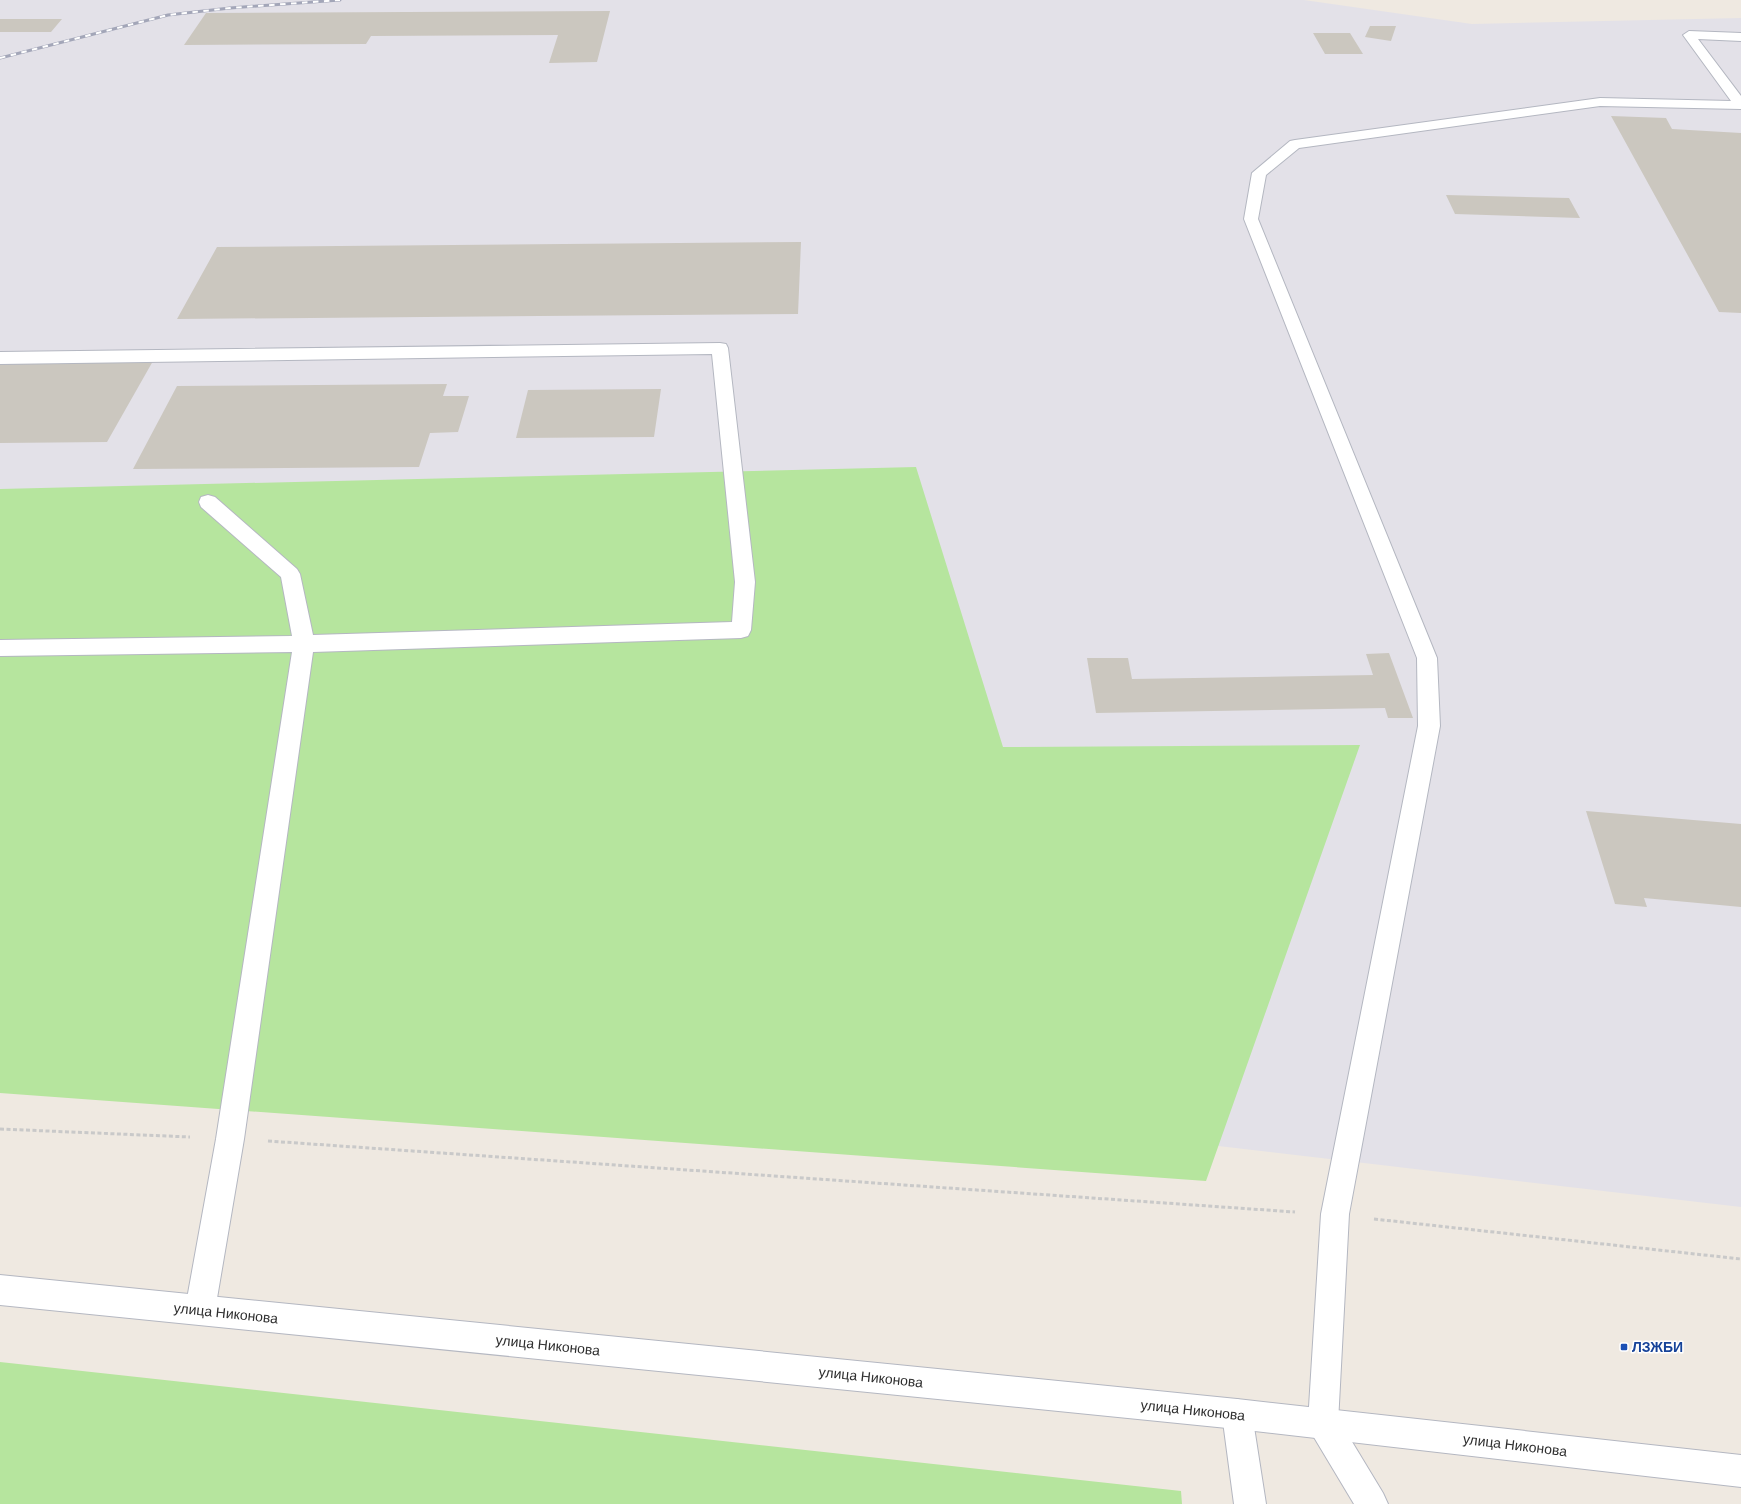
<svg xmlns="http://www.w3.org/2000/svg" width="1741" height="1504" viewBox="0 0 1741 1504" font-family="'DM Sans',sans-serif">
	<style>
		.industrial { fill: #e3e1e8 }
		.green { fill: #b6e59e }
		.building { fill: #cbc7bf }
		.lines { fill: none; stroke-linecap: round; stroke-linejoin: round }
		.service-casing { stroke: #b4b7c1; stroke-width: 2 }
		.minor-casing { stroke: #b4b7c1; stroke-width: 2 }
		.secondary-casing { stroke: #b4b7c1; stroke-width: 2 }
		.path { stroke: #c9c9c9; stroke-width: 3; stroke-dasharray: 4 2.5; stroke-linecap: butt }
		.service { fill: #fff; fill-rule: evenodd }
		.minor { fill: #fff; fill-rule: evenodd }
		.secondary { fill: #fff; fill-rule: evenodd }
		.rail-casing { stroke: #a3a6b8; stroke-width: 3 }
		.rail { stroke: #fff; stroke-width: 2; stroke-dasharray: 5.5; stroke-linecap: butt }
		.transit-dot { fill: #1a4fb4; stroke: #fff; stroke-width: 1.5 }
		.labels { text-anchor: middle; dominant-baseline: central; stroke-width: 3; stroke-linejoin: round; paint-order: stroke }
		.near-street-label { font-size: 14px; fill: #2e2e2e; stroke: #fff }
		.near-transit-label { font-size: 14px; font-weight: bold; fill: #164399; stroke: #fff; text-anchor: start }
	</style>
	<rect width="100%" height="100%" fill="#efe9e1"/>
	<!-- industrial -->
	<path class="industrial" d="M 0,0 L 1304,0 L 1472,24 L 1741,18 L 1741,1207 L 0,1004 Z"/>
	<!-- green -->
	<path class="green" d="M 916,467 L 1003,747 L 1360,745 L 1206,1181 L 0,1093 L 0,489 Z
		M 0,1362 L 1181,1491 L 1182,1504 L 0,1504 Z"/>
	<!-- building -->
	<path class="building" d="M 610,11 L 597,62 L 549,63 L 558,35 L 371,36 L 366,44 L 184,45 L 206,13 Z
		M 0,19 L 62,19 L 51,32 L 0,32 Z
		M 1370,26 L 1396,26 L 1391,41 L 1365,37 Z
		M 1313,33 L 1350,33 L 1363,54 L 1325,54 Z
		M 1611,116 L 1666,118 L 1672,129 L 1741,133 L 1741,313 L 1719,312 Z
		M 1446,195 L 1569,198 L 1580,218 L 1455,214 Z
		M 801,242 L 798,314 L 177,319 L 217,247 Z
		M 153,361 L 107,442 L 0,443 L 0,362 Z
		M 447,384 L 443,396 L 469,396 L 458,432 L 430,433 L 419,467 L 133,469 L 177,386 Z
		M 661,389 L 654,437 L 516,438 L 528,390 Z
		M 1389,653 L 1413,718 L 1388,718 L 1385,708 L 1096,713 L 1087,658 L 1128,658 L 1132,679 L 1373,675 L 1366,654 Z
		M 1586,811 L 1741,824 L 1741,907 L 1644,898 L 1647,907 L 1615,904 Z"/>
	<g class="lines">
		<defs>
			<path id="service" d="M 720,343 L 726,344 L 728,348 L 755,582 L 751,630 L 748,636 L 741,638 L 313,652 L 244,1139 L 215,1310 L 210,1320 L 200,1325 L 190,1320 L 185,1310 L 216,1139 L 292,652 L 0,656 L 0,640 L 292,636 L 281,577 L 201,507 L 199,502 L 201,497 L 208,495 L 215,497 L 297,569 L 300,574 L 313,635 L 732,622 L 735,582 L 712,354 L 0,364 L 0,352 Z
				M 1237,1399 L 1248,1403 L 1252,1414 L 1266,1504 L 1234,1504 L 1222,1414 L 1226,1403 Z
				M 1323,1408 L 1334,1412 L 1383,1493 L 1388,1504 L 1354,1504 L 1312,1434 L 1308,1423 L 1312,1412 Z"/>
			<path id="minor" d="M 1689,31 L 1741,33 L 1741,41 L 1698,39 L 1741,96 L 1741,109 L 1600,106 L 1299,148 L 1266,175 L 1258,219 L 1437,658 L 1440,726 L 1349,1214 L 1338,1423 L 1334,1434 L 1323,1438 L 1312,1434 L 1308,1423 L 1321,1214 L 1418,726 L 1417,658 L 1244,219 L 1252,173 L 1290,141 L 1295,140 L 1600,98 L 1731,101 L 1683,35 Z"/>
			<path id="secondary" d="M 0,1275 L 1237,1399 L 1741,1455 L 1741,1487 L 1237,1429 L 0,1305 Z"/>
		</defs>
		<!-- service casing -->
		<use href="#service" class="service-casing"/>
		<!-- minor casing -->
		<use href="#minor" class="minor-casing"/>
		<!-- secondary casing -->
		<use href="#secondary" class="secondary-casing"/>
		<!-- path -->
		<path class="path" d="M 0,1129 L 190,1137
			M 268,1141 L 1295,1212
			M 1374,1219 L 1741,1259"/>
		<!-- service -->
		<use href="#service" class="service"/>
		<!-- minor -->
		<use href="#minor" class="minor"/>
		<!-- secondary -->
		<use href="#secondary" class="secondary"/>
		<defs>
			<path id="rail" d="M 0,58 L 168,15 L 230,8 L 340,0"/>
		</defs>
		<!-- rail casing -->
		<use href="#rail" class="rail-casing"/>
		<!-- rail -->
		<use href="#rail" class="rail"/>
	</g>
	<!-- markers -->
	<rect class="transit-dot" x="1620" y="1343" width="8" height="8" rx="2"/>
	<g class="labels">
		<!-- near-street labels -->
		<g class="near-street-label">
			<text transform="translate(226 1313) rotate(6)">улица Никонова</text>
			<text transform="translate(548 1345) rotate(6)">улица Никонова</text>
			<text transform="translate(871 1377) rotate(6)">улица Никонова</text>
			<text transform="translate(1193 1410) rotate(6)">улица Никонова</text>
			<text transform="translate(1515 1445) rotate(7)">улица Никонова</text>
		</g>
		<!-- near-transit labels -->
		<g class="near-transit-label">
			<text x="1632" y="1347">ЛЗЖБИ</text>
		</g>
	</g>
</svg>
